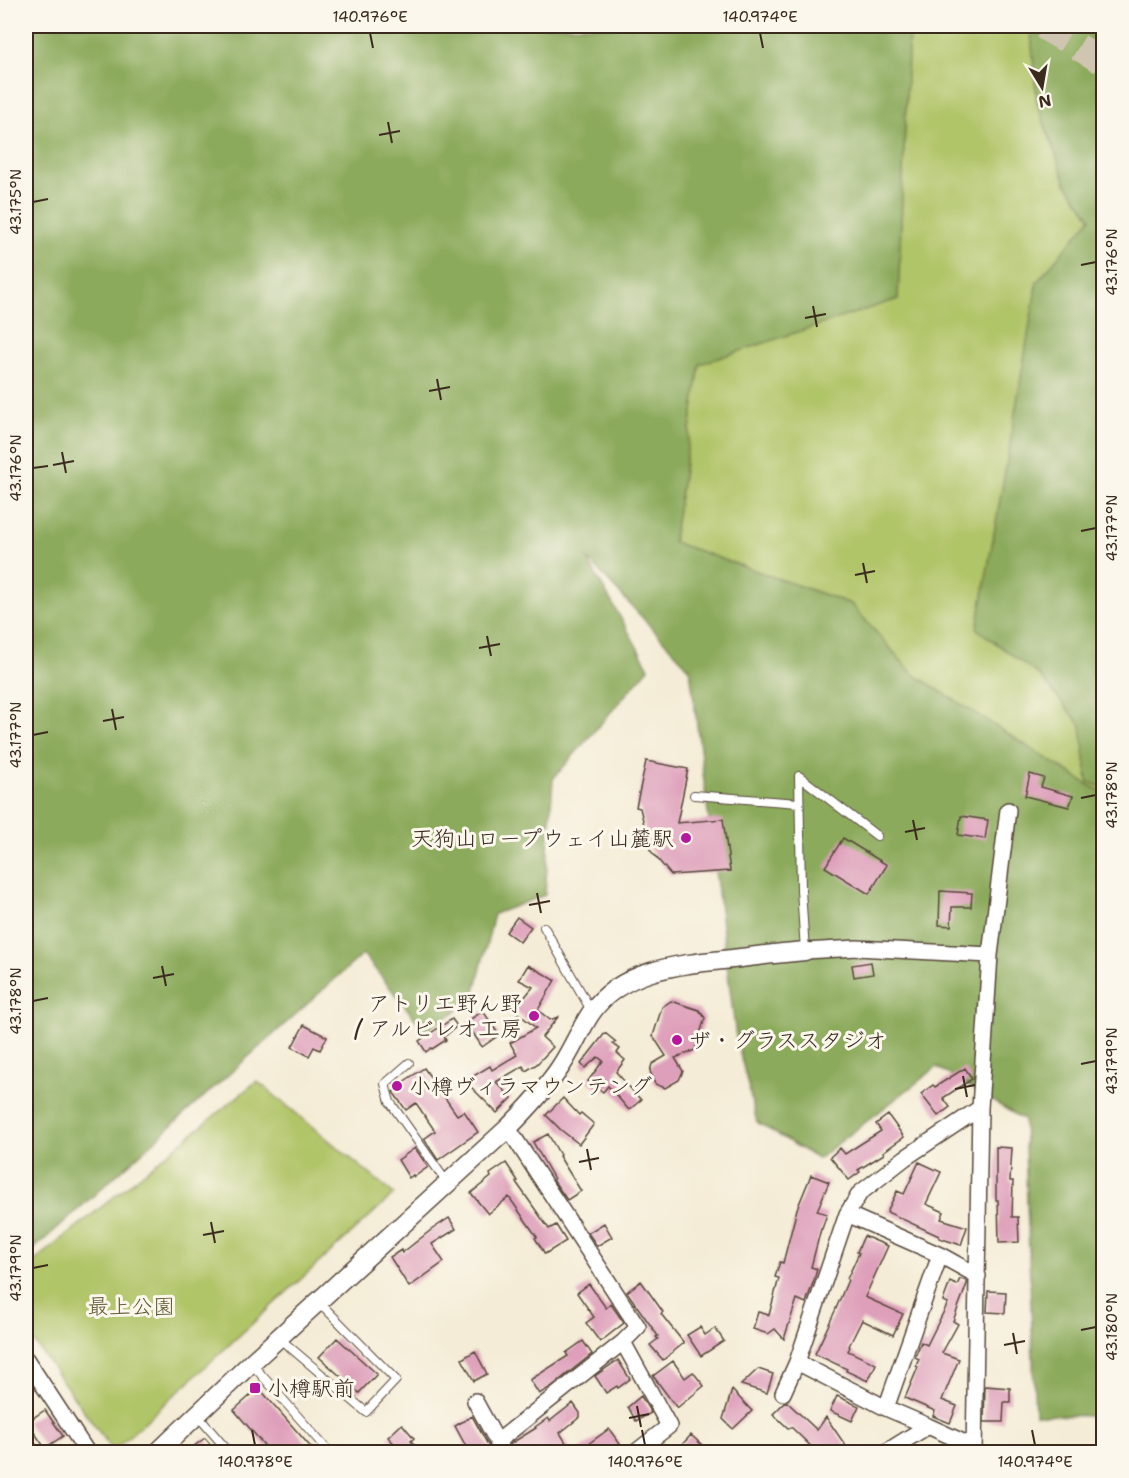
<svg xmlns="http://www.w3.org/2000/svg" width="1129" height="1478" viewBox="0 0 1129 1478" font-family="'Shantell Sans','Klee One',sans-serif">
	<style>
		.green { fill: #b0c468; stroke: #767743; stroke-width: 1.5 }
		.forest { fill: #8caa5c; stroke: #646a3d; stroke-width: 1.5 }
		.building { fill: #de9fba }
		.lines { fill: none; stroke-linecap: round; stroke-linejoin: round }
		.motorway-tunnel { stroke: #cfc5b1; stroke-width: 27; stroke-dasharray: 27 14; stroke-linecap: butt }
		.service-casing { stroke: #57473a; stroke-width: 10 }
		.minor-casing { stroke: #57473a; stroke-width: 18 }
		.tertiary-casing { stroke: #57473a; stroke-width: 21 }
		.service { stroke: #fff; stroke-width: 8 }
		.minor { stroke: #fff; stroke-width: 15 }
		.tertiary { stroke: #fff; stroke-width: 18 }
		.ticks { fill: none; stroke: #3b2a1e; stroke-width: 2 }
		.poi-dot { fill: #b5179e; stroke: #fbf7ec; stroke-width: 2 }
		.labels { text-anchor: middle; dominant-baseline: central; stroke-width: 6; stroke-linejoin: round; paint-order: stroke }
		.poi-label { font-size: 22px; fill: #3b2a1e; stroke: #fbf7ec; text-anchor: start }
		.park-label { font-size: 22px; fill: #5e5834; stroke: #fbf7ec }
		.neatline { fill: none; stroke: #3b2a1e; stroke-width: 2 }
		.ticks-label { font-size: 15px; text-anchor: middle; fill: #3b2a1e }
	</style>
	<rect width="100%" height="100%" fill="#fbf7ec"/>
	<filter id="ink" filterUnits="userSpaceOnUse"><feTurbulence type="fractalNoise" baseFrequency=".0167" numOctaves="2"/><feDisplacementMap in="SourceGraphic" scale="12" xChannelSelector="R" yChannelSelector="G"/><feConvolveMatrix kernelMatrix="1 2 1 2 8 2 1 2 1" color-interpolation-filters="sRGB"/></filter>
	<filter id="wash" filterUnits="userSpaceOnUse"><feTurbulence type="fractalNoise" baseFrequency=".008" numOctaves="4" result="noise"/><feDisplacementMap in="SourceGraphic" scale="24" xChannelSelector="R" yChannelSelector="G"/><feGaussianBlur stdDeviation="1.35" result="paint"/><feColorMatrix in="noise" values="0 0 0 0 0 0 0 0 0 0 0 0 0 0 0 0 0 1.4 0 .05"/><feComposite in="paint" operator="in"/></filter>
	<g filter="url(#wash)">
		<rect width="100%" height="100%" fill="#f4ecd6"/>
		<!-- green -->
		<path class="green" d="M 909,26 L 1033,26 L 1031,31 L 1037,103 L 1066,183 L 1091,218 L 1037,282 L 1009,450 L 977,629 L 1039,675 L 1081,725 L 1088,782 L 1103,787 L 1103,792 L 1090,786 L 913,674 L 851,604 L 673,542 L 700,364 L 898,299 Z
			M 257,1081 L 394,1194 L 113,1451 L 26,1331 L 26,1268 Z"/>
		<!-- forest -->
		<path class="forest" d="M 26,26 L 909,26 L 898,299 L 700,364 L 673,542 L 851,604 L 913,674 L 1090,786 L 1103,792 L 1103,1416 L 1035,1415 L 1024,1120 L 937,1067 L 818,1159 L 757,1122 L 736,1037 L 690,669 L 586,557 L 649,668 L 553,779 L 545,895 L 494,914 L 473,1000 L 425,1031 L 363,954 L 26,1256 Z
			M 1033,26 L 1103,26 L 1103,787 L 1088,782 L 1081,725 L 1039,675 L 977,629 L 1009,450 L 1037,282 L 1091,218 L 1066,183 L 1037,103 L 1031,31 Z"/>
		<g id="blocks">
			<!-- building -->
			<path class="building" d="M 646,761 L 688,769 L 677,823 L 723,819 L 730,871 L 671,875 L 650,850 L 640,808 L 636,807 Z
				M 1030,774 L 1044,778 L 1041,787 L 1073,796 L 1069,807 L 1025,796 Z
				M 961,816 L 988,820 L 985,839 L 958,835 Z
				M 843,838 L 887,865 L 869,894 L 825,867 Z
				M 940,891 L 972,893 L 971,907 L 952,907 L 951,926 L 939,925 Z
				M 517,917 L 531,927 L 520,942 L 506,932 Z
				M 871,962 L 873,974 L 854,977 L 852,965 Z
				M 528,965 L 555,980 L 538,1010 L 550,1020 L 558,1017 L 542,1037 L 553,1047 L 537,1064 L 526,1071 L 523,1066 L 496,1082 L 512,1098 L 497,1113 L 465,1081 L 490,1066 L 492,1070 L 517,1055 L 510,1043 L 536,1028 L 514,1010 L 533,987 L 519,980 Z
				M 671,1001 L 699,1010 L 705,1018 L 695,1050 L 675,1058 L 683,1071 L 679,1080 L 665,1088 L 655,1084 L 650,1071 L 652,1064 L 666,1056 L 653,1036 L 662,1007 Z
				M 483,1011 L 499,1035 L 482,1047 L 466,1022 Z
				M 452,1019 L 457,1026 L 444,1037 L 446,1040 L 432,1049 L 431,1048 L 426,1052 L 419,1041 Z
				M 304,1025 L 327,1037 L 320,1050 L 314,1047 L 309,1056 L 292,1047 Z
				M 605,1033 L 616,1042 L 613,1044 L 620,1049 L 617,1053 L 625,1060 L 616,1072 L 641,1100 L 629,1110 L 608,1086 L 603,1092 L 588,1081 L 603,1061 L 598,1057 L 585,1068 L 581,1064 Z
				M 424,1068 L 457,1115 L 464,1111 L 478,1132 L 438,1160 L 424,1139 L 435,1131 L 416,1103 L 406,1110 L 393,1092 L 404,1085 L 403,1082 Z
				M 965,1068 L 972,1079 L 943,1098 L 950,1107 L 938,1116 L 921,1094 L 933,1085 L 935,1087 Z
				M 563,1098 L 579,1115 L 581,1113 L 594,1124 L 579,1144 L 561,1130 L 546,1115 Z
				M 888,1115 L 904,1137 L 883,1152 L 884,1154 L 858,1170 L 860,1172 L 849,1180 L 830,1157 L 840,1148 L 845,1154 L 881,1131 L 876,1124 Z
				M 548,1134 L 560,1155 L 559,1156 L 581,1191 L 567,1200 L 553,1180 L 554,1179 L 533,1142 Z
				M 996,1147 L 1012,1148 L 1010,1181 L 1013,1181 L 1012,1217 L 1018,1217 L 1019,1242 L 999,1243 L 998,1200 L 996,1200 Z
				M 415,1148 L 428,1167 L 414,1177 L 413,1175 L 409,1178 L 398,1160 Z
				M 919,1162 L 941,1172 L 926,1204 L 944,1212 L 941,1219 L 967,1227 L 961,1245 L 939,1238 L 939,1236 L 887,1212 L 897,1191 L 904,1194 Z
				M 506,1163 L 518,1181 L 516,1182 L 549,1229 L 556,1225 L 566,1241 L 545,1254 L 535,1238 L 537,1237 L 509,1197 L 488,1214 L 471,1193 L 491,1177 L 490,1174 Z
				M 811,1175 L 829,1182 L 817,1211 L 827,1214 L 822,1229 L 821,1229 L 811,1267 L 817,1269 L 814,1280 L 806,1303 L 797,1299 L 784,1339 L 775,1329 L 768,1334 L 753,1329 L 758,1312 L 769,1315 L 779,1278 L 775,1277 L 780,1262 L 783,1263 L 797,1209 Z
				M 449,1218 L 456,1229 L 432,1244 L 444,1262 L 409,1287 L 390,1257 L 401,1250 L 402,1253 L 431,1230 Z
				M 604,1223 L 612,1237 L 597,1246 L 588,1233 Z
				M 864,1236 L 888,1246 L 865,1297 L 903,1314 L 893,1335 L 862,1320 L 849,1346 L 850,1347 L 848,1351 L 876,1364 L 868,1381 L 846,1371 L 847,1369 L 815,1354 L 835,1311 L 848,1280 L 847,1279 L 859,1253 L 857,1252 Z
				M 960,1279 L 967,1281 L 967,1284 L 953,1321 L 958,1324 L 942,1353 L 959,1359 L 942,1400 L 957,1406 L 950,1423 L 933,1416 L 935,1411 L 905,1398 L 918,1367 L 916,1366 L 919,1359 L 915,1357 L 921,1342 L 927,1345 L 948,1303 L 943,1301 L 950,1282 L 957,1285 Z
				M 641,1281 L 663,1312 L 661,1314 L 684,1343 L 663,1360 L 650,1345 L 658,1339 L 656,1337 L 658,1336 L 627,1292 Z
				M 589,1284 L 606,1308 L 611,1304 L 624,1323 L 600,1342 L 586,1323 L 594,1317 L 577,1293 Z
				M 988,1291 L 1006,1292 L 1005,1313 L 987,1312 Z
				M 700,1327 L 705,1335 L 715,1328 L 724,1341 L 701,1356 L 687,1335 Z
				M 337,1338 L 377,1374 L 359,1393 L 319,1357 Z
				M 583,1341 L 592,1354 L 551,1387 L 539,1394 L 530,1380 L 568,1356 L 566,1353 Z
				M 475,1351 L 487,1374 L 474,1381 L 462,1359 Z
				M 618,1360 L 630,1379 L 618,1388 L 617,1386 L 606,1393 L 595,1376 Z
				M 673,1361 L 685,1378 L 693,1372 L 704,1386 L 677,1408 L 653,1376 Z
				M 758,1369 L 773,1374 L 767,1393 L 741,1385 Z
				M 985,1386 L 1010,1388 L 1010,1402 L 1004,1402 L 1003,1422 L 984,1422 Z
				M 259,1388 L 315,1452 L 270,1452 L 234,1410 Z
				M 732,1390 L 752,1411 L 733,1429 L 723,1419 Z
				M 641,1396 L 651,1413 L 636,1421 L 628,1407 Z
				M 837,1396 L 859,1406 L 852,1421 L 830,1411 Z
				M 787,1402 L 817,1430 L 826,1417 L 850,1452 L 817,1452 L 791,1427 L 789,1429 L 773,1414 L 784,1403 Z
				M 573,1403 L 580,1413 L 580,1417 L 560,1433 L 572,1452 L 513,1452 L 510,1444 L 536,1428 L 535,1427 L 548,1418 L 550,1421 Z
				M 45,1410 L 63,1436 L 45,1448 L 27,1422 Z
				M 472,1416 L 490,1449 L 485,1452 L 469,1452 L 455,1426 Z
				M 402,1424 L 414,1438 L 411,1441 L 421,1452 L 402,1452 L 388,1437 Z
				M 609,1429 L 620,1444 L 616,1447 L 620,1452 L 577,1452 Z
				M 691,1435 L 710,1452 L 675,1452 Z
				M 205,1438 L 217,1452 L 186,1452 Z"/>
		</g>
	</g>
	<g filter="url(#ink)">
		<use href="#blocks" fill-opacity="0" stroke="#57473a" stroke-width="1.5"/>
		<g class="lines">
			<!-- motorway-tunnel -->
			<path class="motorway-tunnel" d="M 1043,26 L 1104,62"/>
			<defs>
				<path id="service" d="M 694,795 L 799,803
					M 544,927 L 592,1012
					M 805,951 L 801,890 L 799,776 L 877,836
					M 409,1063 L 385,1084 L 390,1102 L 448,1184
					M 279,1338 L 366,1412 L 396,1380 L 319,1302
					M 251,1363 L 329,1452
					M 197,1415 L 229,1452
					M 26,1437 L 36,1452"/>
				<path id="minor" d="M 805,951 L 857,948 L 990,955
					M 508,1128 L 638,1327 L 623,1342 L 669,1426 L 636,1452
					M 847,1214 L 940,1255 L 978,1276
					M 26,1359 L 87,1452
					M 783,1393 L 797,1362
					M 475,1401 L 503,1452
					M 886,1408 L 940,1255
					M 497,1442 L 623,1342
					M 974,1447 L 928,1426 L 886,1408 L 797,1362 L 847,1214 L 860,1193 L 905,1158 L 980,1108
					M 886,1452 L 928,1426
					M 974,1452 L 980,1108 L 990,955 L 1008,810"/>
				<path id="tertiary" d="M 158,1452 L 251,1363 L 508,1128 C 526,1110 544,1091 559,1069 C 571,1052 579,1031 591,1013 C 622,968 683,964 732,959 C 756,956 781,953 805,951"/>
			</defs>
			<!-- service casing -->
			<use href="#service" class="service-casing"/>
			<!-- minor casing -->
			<use href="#minor" class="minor-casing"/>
			<!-- tertiary casing -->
			<use href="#tertiary" class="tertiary-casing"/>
			<!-- service -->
			<use href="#service" class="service"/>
			<!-- minor -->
			<use href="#minor" class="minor"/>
			<!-- tertiary -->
			<use href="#tertiary" class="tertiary"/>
		</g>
	</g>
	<!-- ticks -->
	<path class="ticks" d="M 370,33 L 373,48M 760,33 L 763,48M 388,122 L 392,143M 379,135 L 400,131M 33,202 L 48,199M 1081,265 L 1096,262M 813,306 L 817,327M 805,318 L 826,314M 437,379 L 441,400M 429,391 L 450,387M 62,452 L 66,473M 53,465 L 74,461M 33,468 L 48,466M 1081,531 L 1096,528M 863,563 L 867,583M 855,575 L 875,571M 487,636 L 491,656M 479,648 L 500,644M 112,709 L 116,730M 103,721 L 124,717M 33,735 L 48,732M 1081,798 L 1096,795M 913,820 L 917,840M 905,832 L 925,828M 537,893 L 541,913M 529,905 L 550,901M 162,966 L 166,986M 153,978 L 174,974M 33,1001 L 48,998M 1081,1064 L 1096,1061M 963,1076 L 967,1097M 955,1089 L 975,1085M 587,1149 L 591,1170M 579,1162 L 599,1158M 211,1222 L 215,1243M 203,1235 L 224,1231M 33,1268 L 48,1265M 1081,1330 L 1096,1327M 1013,1333 L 1017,1354M 1004,1345 L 1025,1341M 637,1406 L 641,1427M 629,1418 L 649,1414M 252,1430 L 255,1445M 642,1430 L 645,1445M 1032,1430 L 1035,1445"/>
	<!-- markers -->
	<g class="poi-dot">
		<circle cx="686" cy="838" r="6"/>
		<circle cx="534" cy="1016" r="6"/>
		<circle cx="677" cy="1040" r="6"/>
		<circle cx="397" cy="1086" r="6"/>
		<rect x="249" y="1382" width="12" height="12" rx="3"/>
	</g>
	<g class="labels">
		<!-- poi labels -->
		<g class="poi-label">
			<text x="674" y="838" text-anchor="end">天狗山ロープウェイ山麓駅</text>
			<text x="522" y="1003" text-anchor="end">アトリエ野ん野<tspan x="522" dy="25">/ アルビレオ工房</tspan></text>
			<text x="689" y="1040">ザ・グラススタジオ</text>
			<text x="409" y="1086">小樽ヴィラマウンテング</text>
			<text x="267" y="1388">小樽駅前</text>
		</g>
		<!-- park labels -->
		<g class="park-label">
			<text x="131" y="1306">最上公園</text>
		</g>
	</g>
	<!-- margin -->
	<rect width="1129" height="1478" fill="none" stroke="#fbf7ec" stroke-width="66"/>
	<!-- north arrow -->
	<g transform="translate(1042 87) rotate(169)" stroke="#fbf7ec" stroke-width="4.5" paint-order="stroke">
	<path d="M0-4.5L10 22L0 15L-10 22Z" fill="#3b2a1e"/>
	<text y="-9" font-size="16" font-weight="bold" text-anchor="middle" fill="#3b2a1e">N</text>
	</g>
	<rect x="33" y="33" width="1063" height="1412" class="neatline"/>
	<g class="ticks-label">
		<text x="370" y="22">140.976°E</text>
		<text x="760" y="22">140.974°E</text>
		<text transform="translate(16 202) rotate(-90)" y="5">43.175°N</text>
		<text transform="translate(1112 262) rotate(-90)" y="5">43.176°N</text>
		<text transform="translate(16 468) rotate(-90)" y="5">43.176°N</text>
		<text transform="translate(1112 528) rotate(-90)" y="5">43.177°N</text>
		<text transform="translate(16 735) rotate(-90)" y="5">43.177°N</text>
		<text transform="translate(1112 795) rotate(-90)" y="5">43.178°N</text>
		<text transform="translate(16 1001) rotate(-90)" y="5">43.178°N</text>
		<text transform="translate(1112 1061) rotate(-90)" y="5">43.179°N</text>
		<text transform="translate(16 1268) rotate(-90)" y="5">43.179°N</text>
		<text transform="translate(1112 1327) rotate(-90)" y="5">43.180°N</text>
		<text x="255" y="1467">140.978°E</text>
		<text x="645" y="1467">140.976°E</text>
		<text x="1035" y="1467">140.974°E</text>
	</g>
</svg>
